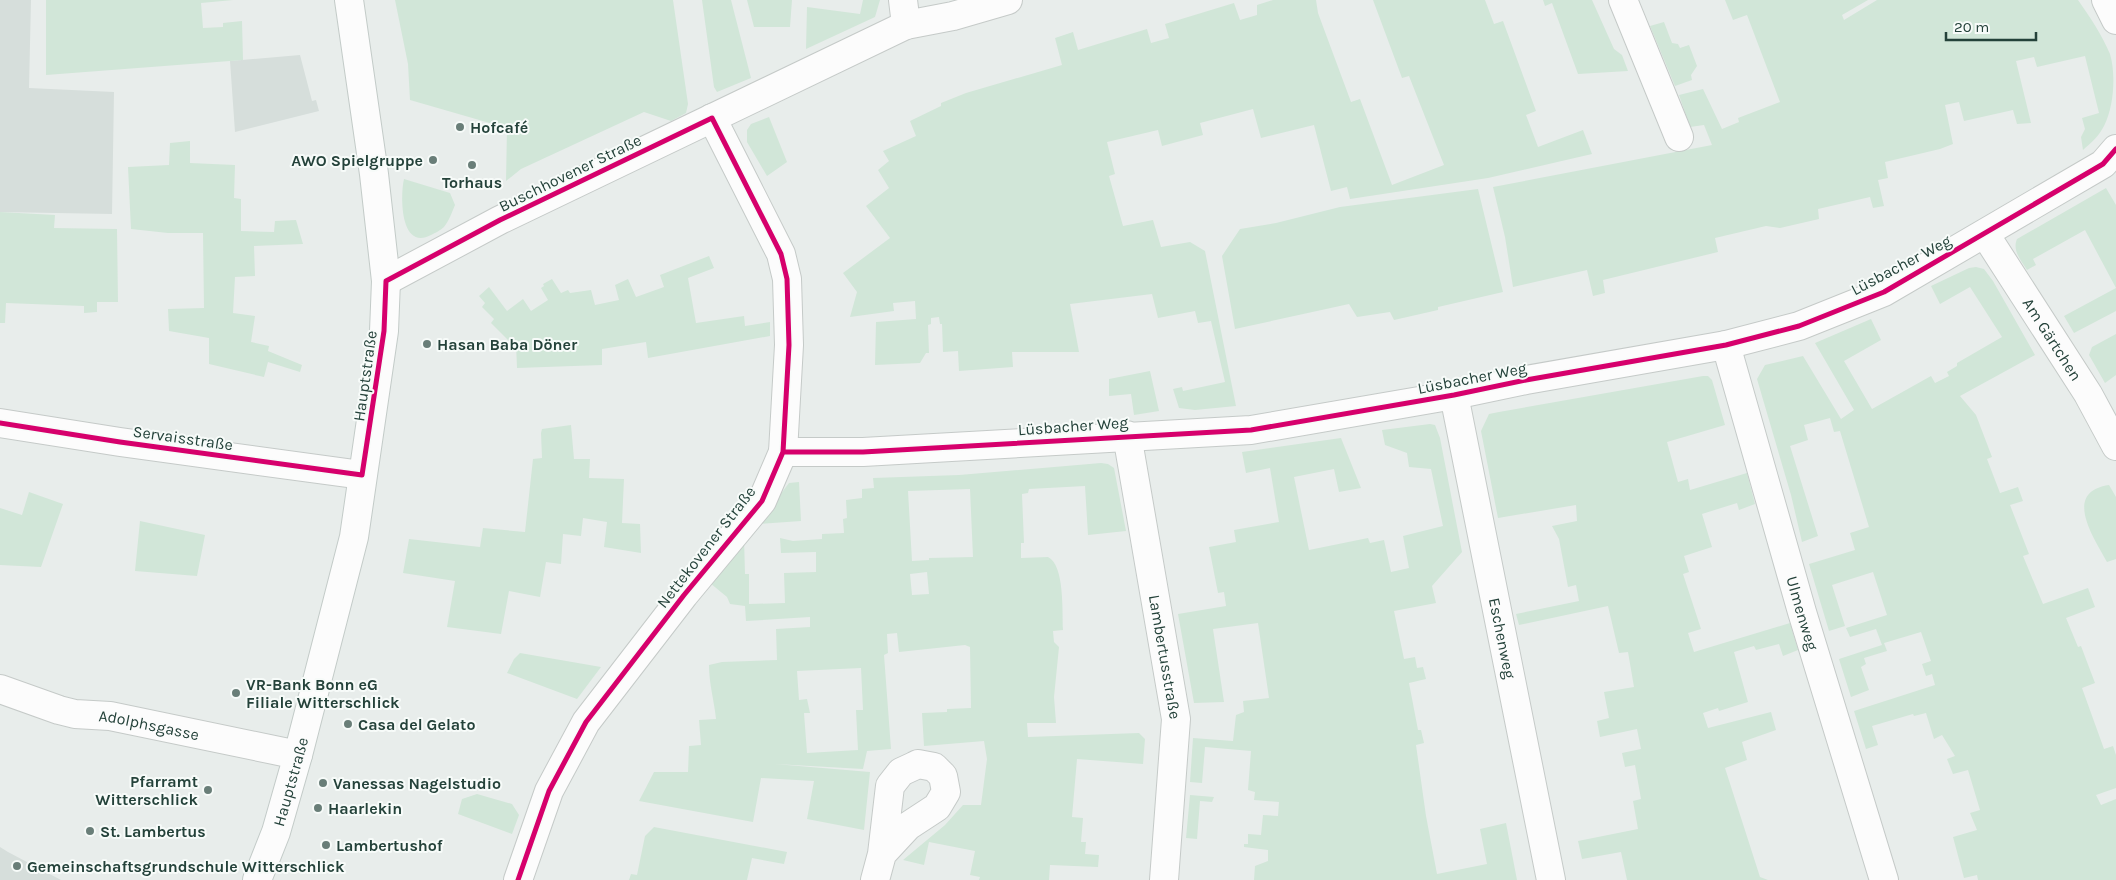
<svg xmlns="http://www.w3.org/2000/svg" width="2116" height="880" viewBox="0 0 2116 880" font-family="Karla,sans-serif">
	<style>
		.built { fill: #d6dedb }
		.green { fill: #d1e6d8; fill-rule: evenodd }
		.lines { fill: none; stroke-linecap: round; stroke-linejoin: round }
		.minor-casing { stroke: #c5cac8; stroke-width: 30 }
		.secondary-casing { stroke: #c3cbc8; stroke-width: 30 }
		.minor { stroke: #fcfcfc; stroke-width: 28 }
		.secondary { stroke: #fcfcfc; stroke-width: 28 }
		.cycleway-casing { stroke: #f7fbf9; stroke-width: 8 }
		.cycleway { stroke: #d6006c; stroke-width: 5 }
		.poi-dot { fill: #697e78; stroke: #f7fbf9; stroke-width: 2 }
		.labels { text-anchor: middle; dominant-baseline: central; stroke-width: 4; stroke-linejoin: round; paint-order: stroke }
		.poi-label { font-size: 16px; font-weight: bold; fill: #24423a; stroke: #f7fbf9; text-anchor: start }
		.street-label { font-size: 16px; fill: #24423a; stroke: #f7fbf9 }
	</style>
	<rect width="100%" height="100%" fill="#e8edeb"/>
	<!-- built -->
	<path class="built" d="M 0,0 L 31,0 L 29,88 L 114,92 L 112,214 L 0,212 Z
		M 300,55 L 312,101 L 316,100 L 319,111 L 235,132 L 230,61 Z
		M 0,847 L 8,852 L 61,880 L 0,880 Z"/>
	<!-- green -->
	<path class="green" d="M 46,0 L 233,0 L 201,3 L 203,28 L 223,27 L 223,23 L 242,21 L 243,60 L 46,75 Z
		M 395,0 L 673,0 L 688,104 L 686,113 L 671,121 L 644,112 L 521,169 L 506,181 L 507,128 L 410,100 L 408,64 Z
		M 702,0 L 731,0 L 751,78 L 717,92 L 714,87 Z
		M 747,0 L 792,0 L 790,27 L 754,27 Z
		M 863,0 L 880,0 L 875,17 L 806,49 L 807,7 L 860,14 Z
		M 1273,0 L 1316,0 L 1318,13 L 1351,102 L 1360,99 L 1392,185 L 1444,165 L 1409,76 L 1402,78 L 1373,0 L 1485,0 L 1494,24 L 1503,21 L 1536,111 L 1526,115 L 1538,147 L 1583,130 L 1592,154 L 1488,178 L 1350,199 L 1347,187 L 1331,191 L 1314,125 L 1261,138 L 1253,109 L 1200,123 L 1203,135 L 1162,146 L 1158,130 L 1107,142 L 1115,174 L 1109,176 L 1123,226 L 1153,220 L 1161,247 L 1190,242 L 1205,251 L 1236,406 L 1195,410 L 1179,408 L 1173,389 L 1182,387 L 1183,391 L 1225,382 L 1211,321 L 1198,323 L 1195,311 L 1158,318 L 1152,294 L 1070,304 L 1079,352 L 1012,352 L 1013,367 L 959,371 L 958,351 L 943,352 L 942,324 L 940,324 L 939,317 L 931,318 L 931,324 L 928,325 L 929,353 L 926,353 L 920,363 L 875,365 L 876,322 L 916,319 L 915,301 L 893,303 L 894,311 L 850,317 L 857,292 L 843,273 L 890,238 L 866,206 L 889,188 L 878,170 L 889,161 L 883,151 L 916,136 L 910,121 L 941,106 L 941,103 L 966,93 L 1062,65 L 1055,38 L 1073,32 L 1078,50 L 1147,29 L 1151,43 L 1169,38 L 1165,24 L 1234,3 L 1240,20 L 1257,15 L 1257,5 Z
		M 1543,0 L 1592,0 L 1614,49 L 1622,55 L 1628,71 L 1578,74 L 1552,3 L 1545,6 Z
		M 1725,0 L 1868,0 L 1842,15 L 1844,20 L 1877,0 L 2078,0 C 2090,17 2102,35 2110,54 C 2116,74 2114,107 2104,126 C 2099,136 2091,143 2083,150 L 2081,137 L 2085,129 L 2082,118 L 2099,113 L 2085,56 L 2037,67 L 2034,57 L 2016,61 L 2031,123 L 2017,124 L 2013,110 L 1964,121 L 1959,102 L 1945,105 L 1953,144 L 1940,149 L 1885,162 L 1888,178 L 1878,180 L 1884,206 L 1873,208 L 1870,197 L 1818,209 L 1819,219 L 1780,228 L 1766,226 L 1715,238 L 1718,252 L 1603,280 L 1605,293 L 1593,296 L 1587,270 L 1513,287 L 1505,237 L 1493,187 L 1712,145 L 1704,125 L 1690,127 L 1679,95 L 1703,89 L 1722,129 L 1739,122 L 1738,118 L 1780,102 L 1747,15 L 1733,20 Z
		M 1664,22 L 1672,43 L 1678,44 L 1680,48 L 1689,45 L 1697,66 L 1691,75 L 1692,80 L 1675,86 L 1650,26 Z
		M 769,117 L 787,162 L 767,176 L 747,142 L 747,130 L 751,124 Z
		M 190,141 L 190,163 L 235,165 L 234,198 L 241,199 L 241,231 L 274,232 L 275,221 L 296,220 L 303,244 L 254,246 L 255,276 L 235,277 L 233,313 L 255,316 L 251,342 L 269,346 L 268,351 L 302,365 L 300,372 L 268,362 L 264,377 L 209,364 L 209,338 L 169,331 L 168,309 L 204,308 L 203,233 L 168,233 L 131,229 L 128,167 L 169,165 L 170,143 Z
		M 404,179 L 450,193 L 455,205 C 452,212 449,221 444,227 C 441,230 435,233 431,235 C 400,251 400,196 404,179 Z
		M 2106,188 L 2116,205 L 2116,288 L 2085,230 L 2033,259 L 2036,265 L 2027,270 C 2021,260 2012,251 2017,239 Z
		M 1478,189 L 1503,292 L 1438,307 L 1438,310 L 1394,320 L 1390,312 L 1357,317 L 1349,304 L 1235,329 L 1222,256 L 1240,229 L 1276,223 L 1340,207 Z
		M 0,212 L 55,215 L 54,228 L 117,229 L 118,302 L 97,302 L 97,312 L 84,313 L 84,306 L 6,303 L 5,323 L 0,323 Z
		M 709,256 L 714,268 L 688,278 L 696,323 L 744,316 L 745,326 L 770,322 L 770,336 L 648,358 L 646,342 L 602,349 L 602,365 L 517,368 L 516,343 L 511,343 L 491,323 L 494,319 L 482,307 L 485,303 L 479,296 L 489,287 L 507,311 L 523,299 L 531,311 L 548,300 L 541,288 L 544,286 L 543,284 L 552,279 L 561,293 L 568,290 L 570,293 L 591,290 L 595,305 L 619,300 L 615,285 L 628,279 L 636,297 L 664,287 L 660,275 Z
		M 1976,267 L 1984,269 L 1993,281 L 2035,355 L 1960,396 L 1976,415 L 1992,457 L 1987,459 L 2000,493 L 2018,487 L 2023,501 L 2010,505 L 2029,554 L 2023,556 L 2043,604 L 2088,588 L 2095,607 L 2066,618 L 2078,647 L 2081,646 L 2095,683 L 2082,688 L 2104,749 L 2113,746 L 2116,755 L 2116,788 L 2096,795 L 2101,805 L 2116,799 L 2116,880 L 1978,880 L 1977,875 L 1964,878 L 1953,837 L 1977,830 L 1970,813 L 1980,810 L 1968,770 L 1953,774 L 1947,759 L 1955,756 L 1942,735 L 1934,739 L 1926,713 L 1914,716 L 1913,714 L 1872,726 L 1878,745 L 1866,749 L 1854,711 L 1935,685 L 1932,674 L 1926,676 L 1922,664 L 1931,661 L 1921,632 L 1884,643 L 1887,651 L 1864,658 L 1866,664 L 1861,667 L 1869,690 L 1851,697 L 1839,659 L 1882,645 L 1876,629 L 1850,637 L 1846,628 L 1887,615 L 1873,572 L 1832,585 L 1845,626 L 1829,631 L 1809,564 L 1855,550 L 1850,533 L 1869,527 L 1840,431 L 1834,432 L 1830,418 L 1804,425 L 1808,440 L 1790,446 L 1818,536 L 1802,542 L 1791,495 L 1757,379 L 1765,365 L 1803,356 L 1841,419 L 1854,410 L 1815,343 L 1871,319 L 1881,340 L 1844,361 L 1872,409 L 1931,376 L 1935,383 L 1949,376 L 1947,372 L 1957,366 L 1957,363 L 2002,337 L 1970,287 L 1940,304 L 1931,286 L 1969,268 Z
		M 2116,288 L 2116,311 L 2074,333 L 2064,316 Z
		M 2116,334 L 2116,375 L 2105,383 L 2089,355 L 2092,347 Z
		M 1150,371 L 1159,411 L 1134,415 L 1131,394 L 1109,396 L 1109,379 Z
		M 1703,376 L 1708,376 L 1712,380 L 1725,425 L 1667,442 L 1678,482 L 1688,479 L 1690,490 L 1747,473 L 1755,504 L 1739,510 L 1737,503 L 1702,514 L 1712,547 L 1684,556 L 1689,572 L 1683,574 L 1701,629 L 1688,633 L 1694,652 L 1790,623 L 1798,650 L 1783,656 L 1779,644 L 1756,650 L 1754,646 L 1734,652 L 1748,702 L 1719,711 L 1718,708 L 1703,713 L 1708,728 L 1771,712 L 1776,730 L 1742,742 L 1747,760 L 1725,768 L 1760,877 L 1768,880 L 1627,880 L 1621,852 L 1582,859 L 1578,841 L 1638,829 L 1633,801 L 1641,799 L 1635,765 L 1625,767 L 1622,753 L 1641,749 L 1637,729 L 1600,737 L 1597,721 L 1609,718 L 1604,692 L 1634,687 L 1628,652 L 1619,653 L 1608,606 L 1519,625 L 1516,614 L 1579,601 L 1576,585 L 1568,587 L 1559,539 L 1552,526 L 1577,521 L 1576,505 L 1498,518 L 1481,431 L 1489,414 L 1499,412 Z
		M 1430,424 L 1435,425 L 1440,438 L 1462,552 L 1432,586 L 1436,603 L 1394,611 L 1404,659 L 1415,657 L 1417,668 L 1423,667 L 1426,679 L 1409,683 L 1418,730 L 1421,730 L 1424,743 L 1416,745 L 1426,816 L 1437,874 L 1487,864 L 1480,829 L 1506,823 L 1517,880 L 1254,880 L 1255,866 L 1268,861 L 1268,850 L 1244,847 L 1244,844 L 1248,844 L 1248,834 L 1261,835 L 1263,815 L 1278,816 L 1279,802 L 1254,800 L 1255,792 L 1248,790 L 1251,751 L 1205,747 L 1202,783 L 1190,782 L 1193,738 L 1233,741 L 1236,715 L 1244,712 L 1243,701 L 1269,698 L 1258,623 L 1213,629 L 1224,702 L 1194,703 L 1178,614 L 1226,606 L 1224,592 L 1218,593 L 1209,547 L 1236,542 L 1234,530 L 1279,522 L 1270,468 L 1246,473 L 1242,452 L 1341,438 L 1361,488 L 1339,492 L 1334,469 L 1294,477 L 1309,550 L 1368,538 L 1370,543 L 1384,540 L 1391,572 L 1409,568 L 1403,536 L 1443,526 L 1431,469 L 1409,467 L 1407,453 L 1385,445 L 1382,430 Z
		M 571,425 L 574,459 L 590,459 L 589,478 L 624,479 L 622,523 L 640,524 L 641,553 L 604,547 L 607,522 L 583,518 L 581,536 L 563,534 L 561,564 L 546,562 L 540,597 L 509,591 L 501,634 L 447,627 L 455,581 L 403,573 L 409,539 L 480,547 L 483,528 L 525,532 L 533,459 L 542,458 L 541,433 L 542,429 Z
		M 1101,463 L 1108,464 L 1114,468 L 1126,531 L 1088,535 L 1085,486 L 1029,489 L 1028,493 L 1022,494 L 1024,543 L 1021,543 L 1021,558 L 1048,557 C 1065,565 1062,613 1063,630 L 1053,631 L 1054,642 L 1059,647 L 1054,697 L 1056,723 L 1027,723 L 1028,737 L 1139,733 L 1145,739 L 1143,764 L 1077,759 L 1072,817 L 1083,818 L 1081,842 L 1086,842 L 1085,854 L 1099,855 L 1098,867 L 1050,865 L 1049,880 L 979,880 L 980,877 L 970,875 L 975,851 L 929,842 L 924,865 L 903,860 L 945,825 L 963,805 L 981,805 L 987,759 L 984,741 L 924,746 L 922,713 L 947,712 L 947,709 L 971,708 L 970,647 L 965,645 L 899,652 L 897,633 L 887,634 L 888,653 L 884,655 L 891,749 L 867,751 L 863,769 L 775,764 L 870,772 L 864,830 L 807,819 L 814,781 L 761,778 L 753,822 L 639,801 L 654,772 L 688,772 L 689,746 L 701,745 L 699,720 L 716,719 C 714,700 709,684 709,665 L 722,662 L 777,660 L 776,629 L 810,627 L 810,617 L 746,621 L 745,606 L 730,604 L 727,597 L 710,583 L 744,538 L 745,574 L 749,574 L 749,604 L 785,603 L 784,573 L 816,572 L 816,552 L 781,553 L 780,538 L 793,541 L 822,539 L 822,534 L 844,533 L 843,519 L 847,518 L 846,500 L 862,498 L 862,489 L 874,488 L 873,478 L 959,475 ZM 970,489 L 973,557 L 929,558 L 929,560 L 912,561 L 908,491 ZM 927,572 L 929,594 L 912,595 L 910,574 ZM 861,668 L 863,710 L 856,710 L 858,750 L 807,753 L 804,713 L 810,713 L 807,699 L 799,700 L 797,671 Z
		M 799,482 L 801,521 L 758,524 L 789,483 Z
		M 2109,485 L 2116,497 L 2116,559 L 2107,562 C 2094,538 2062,492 2109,485 Z
		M 29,492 L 63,504 L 41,567 L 0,565 L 0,508 L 22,515 Z
		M 140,521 L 205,535 L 197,576 L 135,571 Z
		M 520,653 L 601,667 L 577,699 L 507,673 L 514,659 Z
		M 477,794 L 512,804 L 519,815 L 512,834 L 458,814 L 462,799 Z
		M 1190,795 L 1214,797 L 1212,802 L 1200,801 L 1197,839 L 1186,838 Z
		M 654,827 L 787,852 L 784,864 L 752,858 L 747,880 L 629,880 L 631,874 L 637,875 L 645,836 Z"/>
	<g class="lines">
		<defs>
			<g id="minor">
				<path d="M 903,0 L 906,25"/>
				<path d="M 1623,0 L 1679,137"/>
				<path d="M 2106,0 L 2116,20"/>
				<path id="s1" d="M 1985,234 L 2088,394 L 2116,446"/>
				<path d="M 386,281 L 500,220 L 906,25 L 953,16 L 1008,0"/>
				<path id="s2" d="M 1726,345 L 1802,612 L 1884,880"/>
				<path id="s3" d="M 1454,395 L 1551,880"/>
				<path d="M 0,423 L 120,442 L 362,475"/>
				<path id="s4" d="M 1127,435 L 1176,719 L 1164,880"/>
				<path d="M 783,452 L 863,452 L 1251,430 L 1454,395 L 1526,380 L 1726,345 L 1799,326 L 1884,292 L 2103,164 L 2116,149"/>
				<path id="s5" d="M 0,689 L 59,710 L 75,714 L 110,716 L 298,755"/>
				<path d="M 518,880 L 549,791 L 586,722 L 684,595 L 762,501 L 783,452 L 789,345 L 787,279 L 781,254 L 712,118"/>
				<path d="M 875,880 L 882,854 L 890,786 L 901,772 L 914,766 L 918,764 L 934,767 L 943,776 L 946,792 L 937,807 L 908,826 L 882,854"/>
			</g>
			<g id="secondary">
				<path id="s6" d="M 257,880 L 276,832 L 298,755 L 354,537 L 384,331 L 386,281 L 374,174 L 349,0"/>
			</g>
		</defs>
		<!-- minor casing -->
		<use href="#minor" class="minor-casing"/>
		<!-- secondary casing -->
		<use href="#secondary" class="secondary-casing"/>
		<!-- minor -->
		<use href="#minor" class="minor"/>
		<!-- secondary -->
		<use href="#secondary" class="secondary"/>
		<defs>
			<path id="cycleway" d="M 0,423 L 120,442 L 362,475 L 384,331 L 386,281 L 500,220 L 712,118 L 781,254 L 787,279 L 789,345 L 783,452 L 762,501 L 684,595 L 586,722 L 549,791 L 518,880
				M 783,452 L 863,452 L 1251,430 L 1454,395 L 1526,380 L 1726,345 L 1799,326 L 1884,292 L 2103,164 L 2116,149"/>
		</defs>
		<!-- cycleway casing -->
		<use href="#cycleway" class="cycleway-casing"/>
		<!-- cycleway -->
		<use href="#cycleway" class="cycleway"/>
	</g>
	<!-- markers -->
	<g class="poi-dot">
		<circle cx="460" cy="127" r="5"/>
		<circle cx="433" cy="160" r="5"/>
		<circle cx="472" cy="165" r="5"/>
		<circle cx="427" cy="344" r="5"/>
		<circle cx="236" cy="693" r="5"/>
		<circle cx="348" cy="724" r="5"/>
		<circle cx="323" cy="783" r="5"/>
		<circle cx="208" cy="790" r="5"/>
		<circle cx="318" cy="808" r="5"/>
		<circle cx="90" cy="831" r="5"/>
		<circle cx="326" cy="845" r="5"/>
		<circle cx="17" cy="866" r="5"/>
	</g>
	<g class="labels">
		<!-- poi labels -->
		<g class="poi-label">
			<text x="470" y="127">Hofcafé</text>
			<text x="423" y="160" text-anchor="end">AWO Spielgruppe</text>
			<text x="472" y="182" text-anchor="middle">Torhaus</text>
			<text x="437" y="344">Hasan Baba Döner</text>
			<text x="246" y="684">VR-Bank Bonn eG<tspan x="246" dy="18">Filiale Witterschlick</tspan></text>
			<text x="358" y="724">Casa del Gelato</text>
			<text x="198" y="781" text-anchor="end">Pfarramt<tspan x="198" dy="18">Witterschlick</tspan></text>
			<text x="333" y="783">Vanessas Nagelstudio</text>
			<text x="328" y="808">Haarlekin</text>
			<text x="100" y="831">St. Lambertus</text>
			<text x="336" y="845">Lambertushof</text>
			<text x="27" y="866">Gemeinschaftsgrundschule Witterschlick</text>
		</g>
		<!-- street labels -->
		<g class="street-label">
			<text transform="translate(570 173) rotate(-26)">Buschhovener Straße</text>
			<text transform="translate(1901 265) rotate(-28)">Lüsbacher Weg</text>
			<text stroke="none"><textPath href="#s1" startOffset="125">Am Gärtchen</textPath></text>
			<text transform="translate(365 376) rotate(-82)">Hauptstraße</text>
			<text transform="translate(1472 378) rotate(-11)">Lüsbacher Weg</text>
			<text transform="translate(1073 426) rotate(-4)">Lüsbacher Weg</text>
			<text transform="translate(183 438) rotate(8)">Servaisstraße</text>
			<text transform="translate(706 547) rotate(-52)">Nettekovener Straße</text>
			<text stroke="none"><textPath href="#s2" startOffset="279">Ulmenweg</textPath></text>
			<text stroke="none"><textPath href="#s3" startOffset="248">Eschenweg</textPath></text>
			<text stroke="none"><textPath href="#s4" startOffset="225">Lambertusstraße</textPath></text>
			<text stroke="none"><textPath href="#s5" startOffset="154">Adolphsgasse</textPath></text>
			<text stroke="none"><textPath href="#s6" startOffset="104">Hauptstraße</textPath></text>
		</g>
	</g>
	<!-- scale -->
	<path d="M1946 32v8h90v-8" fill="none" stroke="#24423a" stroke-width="2.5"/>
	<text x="1954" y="32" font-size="15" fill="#24423a" stroke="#f7fbf9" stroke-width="4" paint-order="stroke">20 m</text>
</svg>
